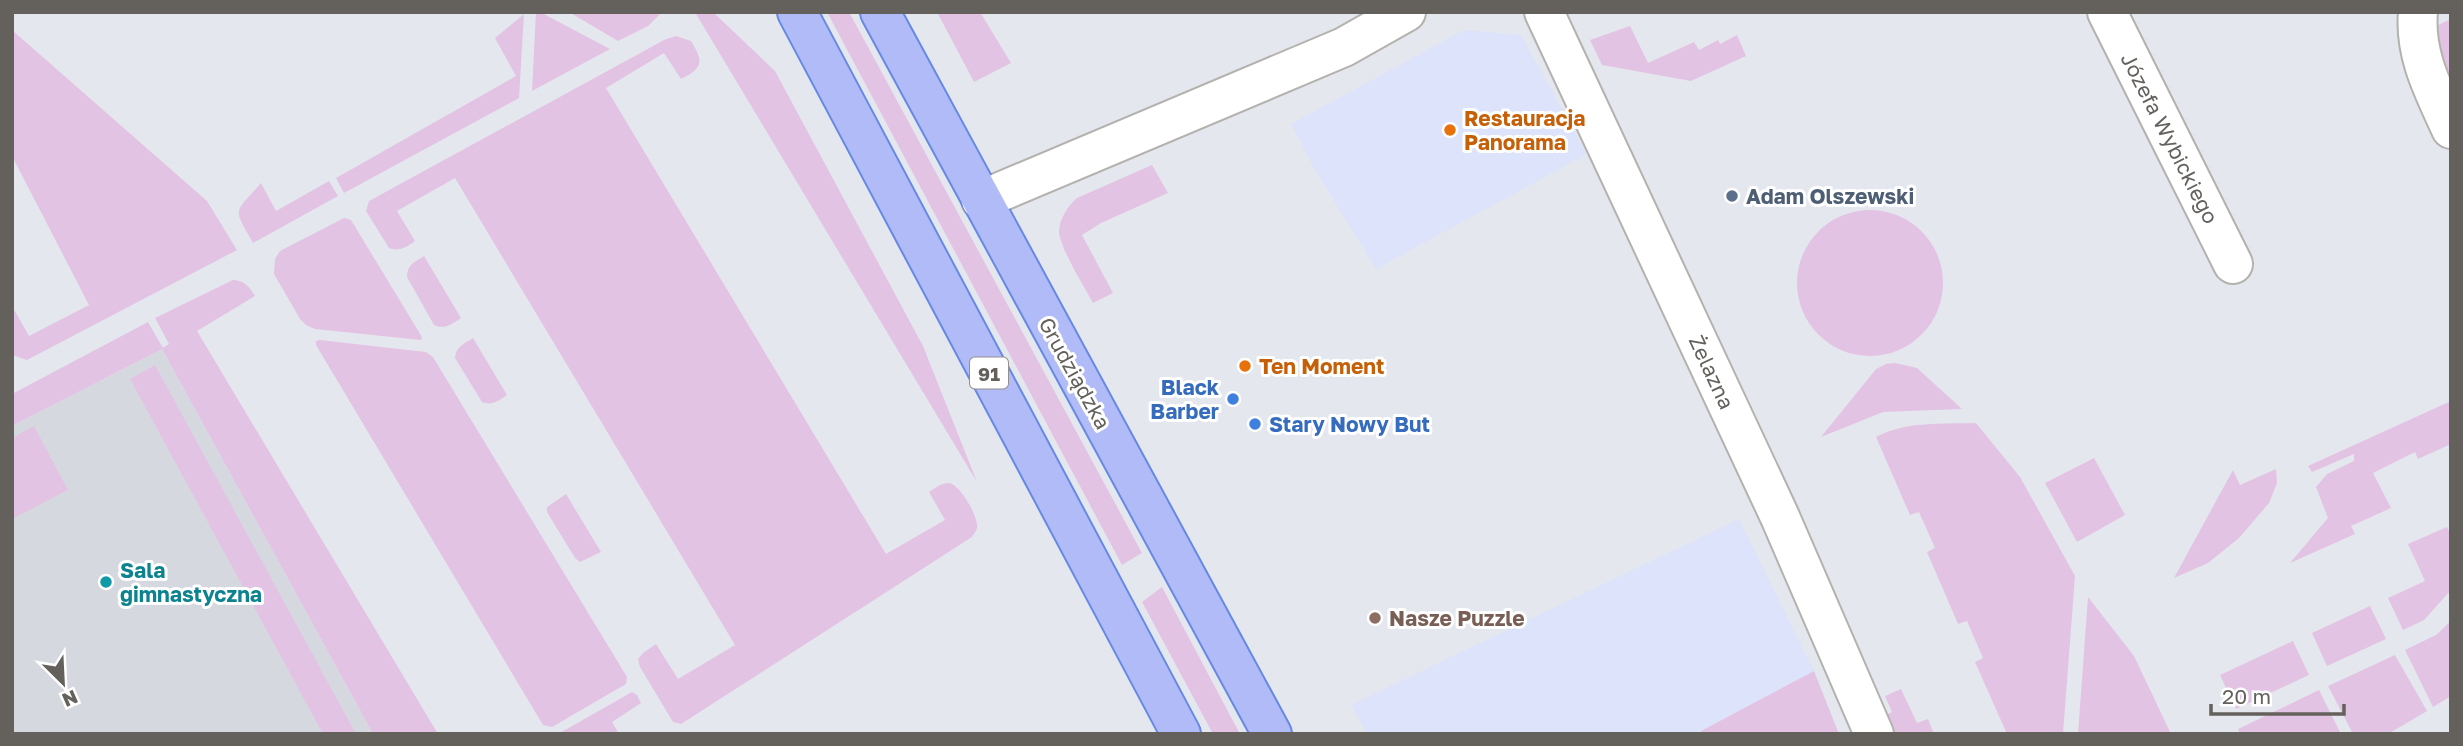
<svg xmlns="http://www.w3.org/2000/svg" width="2463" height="746" viewBox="0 0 2463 746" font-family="'Golos Text',sans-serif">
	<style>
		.commercial { fill: #dde3fb }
		.education { fill: #d6d8e0 }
		.green { fill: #e3c3e3 }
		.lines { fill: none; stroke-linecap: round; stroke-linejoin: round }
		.minor-casing { stroke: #b3b2ae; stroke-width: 42 }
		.major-casing { stroke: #6689e5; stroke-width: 42 }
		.minor { stroke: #fff; stroke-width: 38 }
		.major { stroke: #b0bbf8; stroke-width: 38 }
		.food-dot { fill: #e8710a; stroke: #fff; stroke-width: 2.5 }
		.service-dot { fill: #5c6f8a; stroke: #fff; stroke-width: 2.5 }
		.shop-dot { fill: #3f7fe0; stroke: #fff; stroke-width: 2.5 }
		.culture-dot { fill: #0f9aa8; stroke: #fff; stroke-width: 2.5 }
		.education-dot { fill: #8d6e63; stroke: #fff; stroke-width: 2.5 }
		.labels { text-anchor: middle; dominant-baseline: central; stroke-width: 6; stroke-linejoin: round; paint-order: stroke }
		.shield { fill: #fff; stroke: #92908e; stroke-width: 2 }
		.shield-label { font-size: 19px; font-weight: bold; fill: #64615d }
		.food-label { font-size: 21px; font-weight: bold; fill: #c56008; stroke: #fff; text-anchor: start }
		.street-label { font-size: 21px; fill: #64615d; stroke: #fff }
		.service-label { font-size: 21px; font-weight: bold; fill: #4e5e75; stroke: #fff; text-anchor: start }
		.shop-label { font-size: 21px; font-weight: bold; fill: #366cbe; stroke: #fff; text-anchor: end }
		.culture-label { font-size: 21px; font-weight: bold; fill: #0d838f; stroke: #fff; text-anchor: start }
		.education-label { font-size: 21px; font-weight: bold; fill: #785e54; stroke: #fff; text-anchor: start }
	</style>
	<rect width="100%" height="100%" fill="#e5e7ee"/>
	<!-- commercial -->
	<path class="commercial" d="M 1464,30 L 1521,35 L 1587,154 L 1376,269 L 1315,170 L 1291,124 Z
		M 1739,519 L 1814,671 L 1701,731 L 1695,734 L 1367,734 L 1351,705 Z"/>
	<!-- education -->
	<path class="education" d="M 162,349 L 373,734 L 12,734 L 12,426 Z"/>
	<!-- green -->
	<path class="green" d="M 536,12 L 540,12 L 610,49 L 532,91 Z
		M 569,12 L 662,12 L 648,26 L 618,41 Z
		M 697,12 L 713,12 L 775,71 L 923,346 L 977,482 L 696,14 Z
		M 827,12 L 849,12 L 1142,553 L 1122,565 Z
		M 937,12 L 980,12 L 1011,63 L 974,82 Z
		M 524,14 L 519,98 L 344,193 L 336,178 L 516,76 L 495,38 Z
		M 2451,19 L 2451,90 L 2432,28 Z
		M 1630,26 L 1648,63 L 1694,42 L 1699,50 L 1718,40 L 1720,44 L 1737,35 L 1746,56 L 1691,81 L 1602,65 L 1590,40 Z
		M 12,30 L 207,201 L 237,250 L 27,360 L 12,355 L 12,306 L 29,336 L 89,305 L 12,156 Z
		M 676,36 L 691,41 C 704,62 703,68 681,79 L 664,53 L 606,88 L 886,554 L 945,520 L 929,492 C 935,488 941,483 949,483 C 959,483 979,517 977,528 C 977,530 973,535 972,537 L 681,724 L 673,722 L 640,667 L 638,659 L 643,653 L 656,644 L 678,679 L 735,645 L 455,178 L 397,211 L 415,241 C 406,247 400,252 389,248 L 366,211 L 369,201 L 666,39 Z
		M 1152,165 L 1168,193 L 1101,223 L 1082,235 L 1113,293 L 1093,303 C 1085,288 1060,248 1059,232 C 1059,219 1068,206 1077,198 Z
		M 329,181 L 338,196 L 253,243 C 232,206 234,214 261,183 L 276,211 Z
		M1797 283a73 73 0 1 1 146 0a73 73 0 1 1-146 0Z
		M 344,218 L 351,220 L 422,337 L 421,340 L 315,329 L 306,325 L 300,319 L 274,274 L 275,259 L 280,251 Z
		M 424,256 L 461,318 C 452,324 445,330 434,325 L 407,277 C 407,265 414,262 424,256 Z
		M 233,280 C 245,281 249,286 255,296 L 197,331 L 438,734 L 373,734 L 162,349 L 12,426 L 12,394 L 148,322 L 163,348 L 169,344 L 155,318 Z
		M 473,338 L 507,395 C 498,401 492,406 482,402 L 455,358 C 456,347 463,344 473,338 Z
		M 320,340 L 426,352 L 433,357 L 627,677 L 626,684 L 552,727 L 543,725 L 316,345 L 316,341 Z
		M 1895,363 L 1917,368 L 1962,409 L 1883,412 L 1821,437 L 1876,369 L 1886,364 Z
		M 155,365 L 356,734 L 323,734 L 130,379 Z
		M 2451,401 L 2451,444 L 2418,459 L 2415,452 L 2373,473 L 2391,508 L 2351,526 L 2355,534 L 2290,563 L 2328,518 L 2316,487 L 2327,474 L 2354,461 L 2354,454 L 2312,472 L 2308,466 Z
		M 1976,423 L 2020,477 L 2075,576 L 2063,734 L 2007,734 L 1975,662 L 1983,658 L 1967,621 L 1958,624 L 1927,552 L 1935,548 L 1919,512 L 1910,515 L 1876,437 C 1906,421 1942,424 1976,423 Z
		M 34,426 L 68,490 L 12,519 L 12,438 Z
		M 2094,458 L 2125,515 L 2077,542 L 2045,483 Z
		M 2276,469 L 2277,483 L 2269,503 L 2239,538 L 2208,563 L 2174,578 L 2233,470 L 2240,485 Z
		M 566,494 L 601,552 L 580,562 L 575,558 L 547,512 L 547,507 Z
		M 2447,527 L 2451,535 L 2451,590 L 2424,620 L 2403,630 L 2388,598 L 2425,581 L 2408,544 Z
		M 1162,587 L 1240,734 L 1213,734 L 1142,602 Z
		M 2088,597 L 2134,656 L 2171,734 L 2078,734 Z
		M 2370,606 L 2386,639 L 2327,666 L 2312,633 Z
		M 2451,621 L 2451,696 L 2433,707 L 2405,650 L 2436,635 Z
		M 2293,641 L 2309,675 L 2236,709 L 2220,675 Z
		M 2395,655 L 2427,711 L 2388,734 L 2353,734 L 2328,686 Z
		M 1814,671 L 1839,734 L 1702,734 L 1701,731 Z
		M 1901,689 L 1917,723 L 1928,719 L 1934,734 L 1892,734 L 1884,716 L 1892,712 L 1885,696 Z
		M 2319,690 L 2341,734 L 2240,734 L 2238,729 Z
		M 632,692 L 637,695 L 641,703 L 612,722 L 619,734 L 558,734 Z"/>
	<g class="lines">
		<defs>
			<path id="minor" d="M 1544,12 L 1780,517 L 1874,734
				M 2107,12 L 2233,264
				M 2418,12 C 2414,55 2434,91 2451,129
				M 981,200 L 1344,47 L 1406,12"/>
			<path id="major" d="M 797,12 L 1181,734
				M 880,12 L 1272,734"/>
		</defs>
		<!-- minor casing -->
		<use href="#minor" class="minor-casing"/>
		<!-- major casing -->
		<use href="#major" class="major-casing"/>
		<!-- minor -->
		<use href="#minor" class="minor"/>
		<!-- major -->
		<use href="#major" class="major"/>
	</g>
	<!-- markers -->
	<g class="food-dot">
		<circle cx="1450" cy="130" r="7"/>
		<circle cx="1245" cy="366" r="7"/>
	</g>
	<circle class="service-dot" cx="1732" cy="196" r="7"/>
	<g class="shop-dot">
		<circle cx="1233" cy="399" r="7"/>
		<circle cx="1255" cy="424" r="7"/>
	</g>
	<circle class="culture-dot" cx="106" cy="582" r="7"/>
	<circle class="education-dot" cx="1375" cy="618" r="7"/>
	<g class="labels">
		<!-- shield labels -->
		<rect class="shield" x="970" y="357.5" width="38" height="31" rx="5"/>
		<g class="shield-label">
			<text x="989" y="373">91</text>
		</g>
		<!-- food labels -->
		<g class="food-label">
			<text x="1464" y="118">Restauracja<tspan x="1464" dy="24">Panorama</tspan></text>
			<text x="1259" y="366">Ten Moment</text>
		</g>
		<!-- street labels -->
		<g class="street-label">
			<text transform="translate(2170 138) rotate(63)">Józefa Wybickiego</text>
			<text transform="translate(1712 372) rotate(65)">Żelazna</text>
			<text transform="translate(1075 373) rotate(61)">Grudziądzka</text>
		</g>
		<!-- service labels -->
		<g class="service-label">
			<text x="1746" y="196">Adam Olszewski</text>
		</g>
		<!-- shop labels -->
		<g class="shop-label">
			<text x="1219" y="387">Black<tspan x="1219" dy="24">Barber</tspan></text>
			<text x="1269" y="424" text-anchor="start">Stary Nowy But</text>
		</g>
		<!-- culture labels -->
		<g class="culture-label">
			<text x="120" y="570">Sala<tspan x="120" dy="24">gimnastyczna</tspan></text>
		</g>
		<!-- education labels -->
		<g class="education-label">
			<text x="1389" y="618">Nasze Puzzle</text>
		</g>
	</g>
	<!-- border -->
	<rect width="2463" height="746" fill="none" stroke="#64615d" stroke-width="28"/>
	<!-- north arrow -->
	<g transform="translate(63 683) rotate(156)" stroke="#ffffff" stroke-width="5" paint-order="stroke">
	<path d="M0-5L12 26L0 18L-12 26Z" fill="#64615d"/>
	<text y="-10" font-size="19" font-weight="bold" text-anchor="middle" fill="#64615d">N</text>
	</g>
	<!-- scale -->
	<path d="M2211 704v10h133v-10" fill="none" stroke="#64615d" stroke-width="3.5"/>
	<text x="2222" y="704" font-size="21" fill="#64615d" stroke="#ffffff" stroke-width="5" paint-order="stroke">20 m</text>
</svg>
